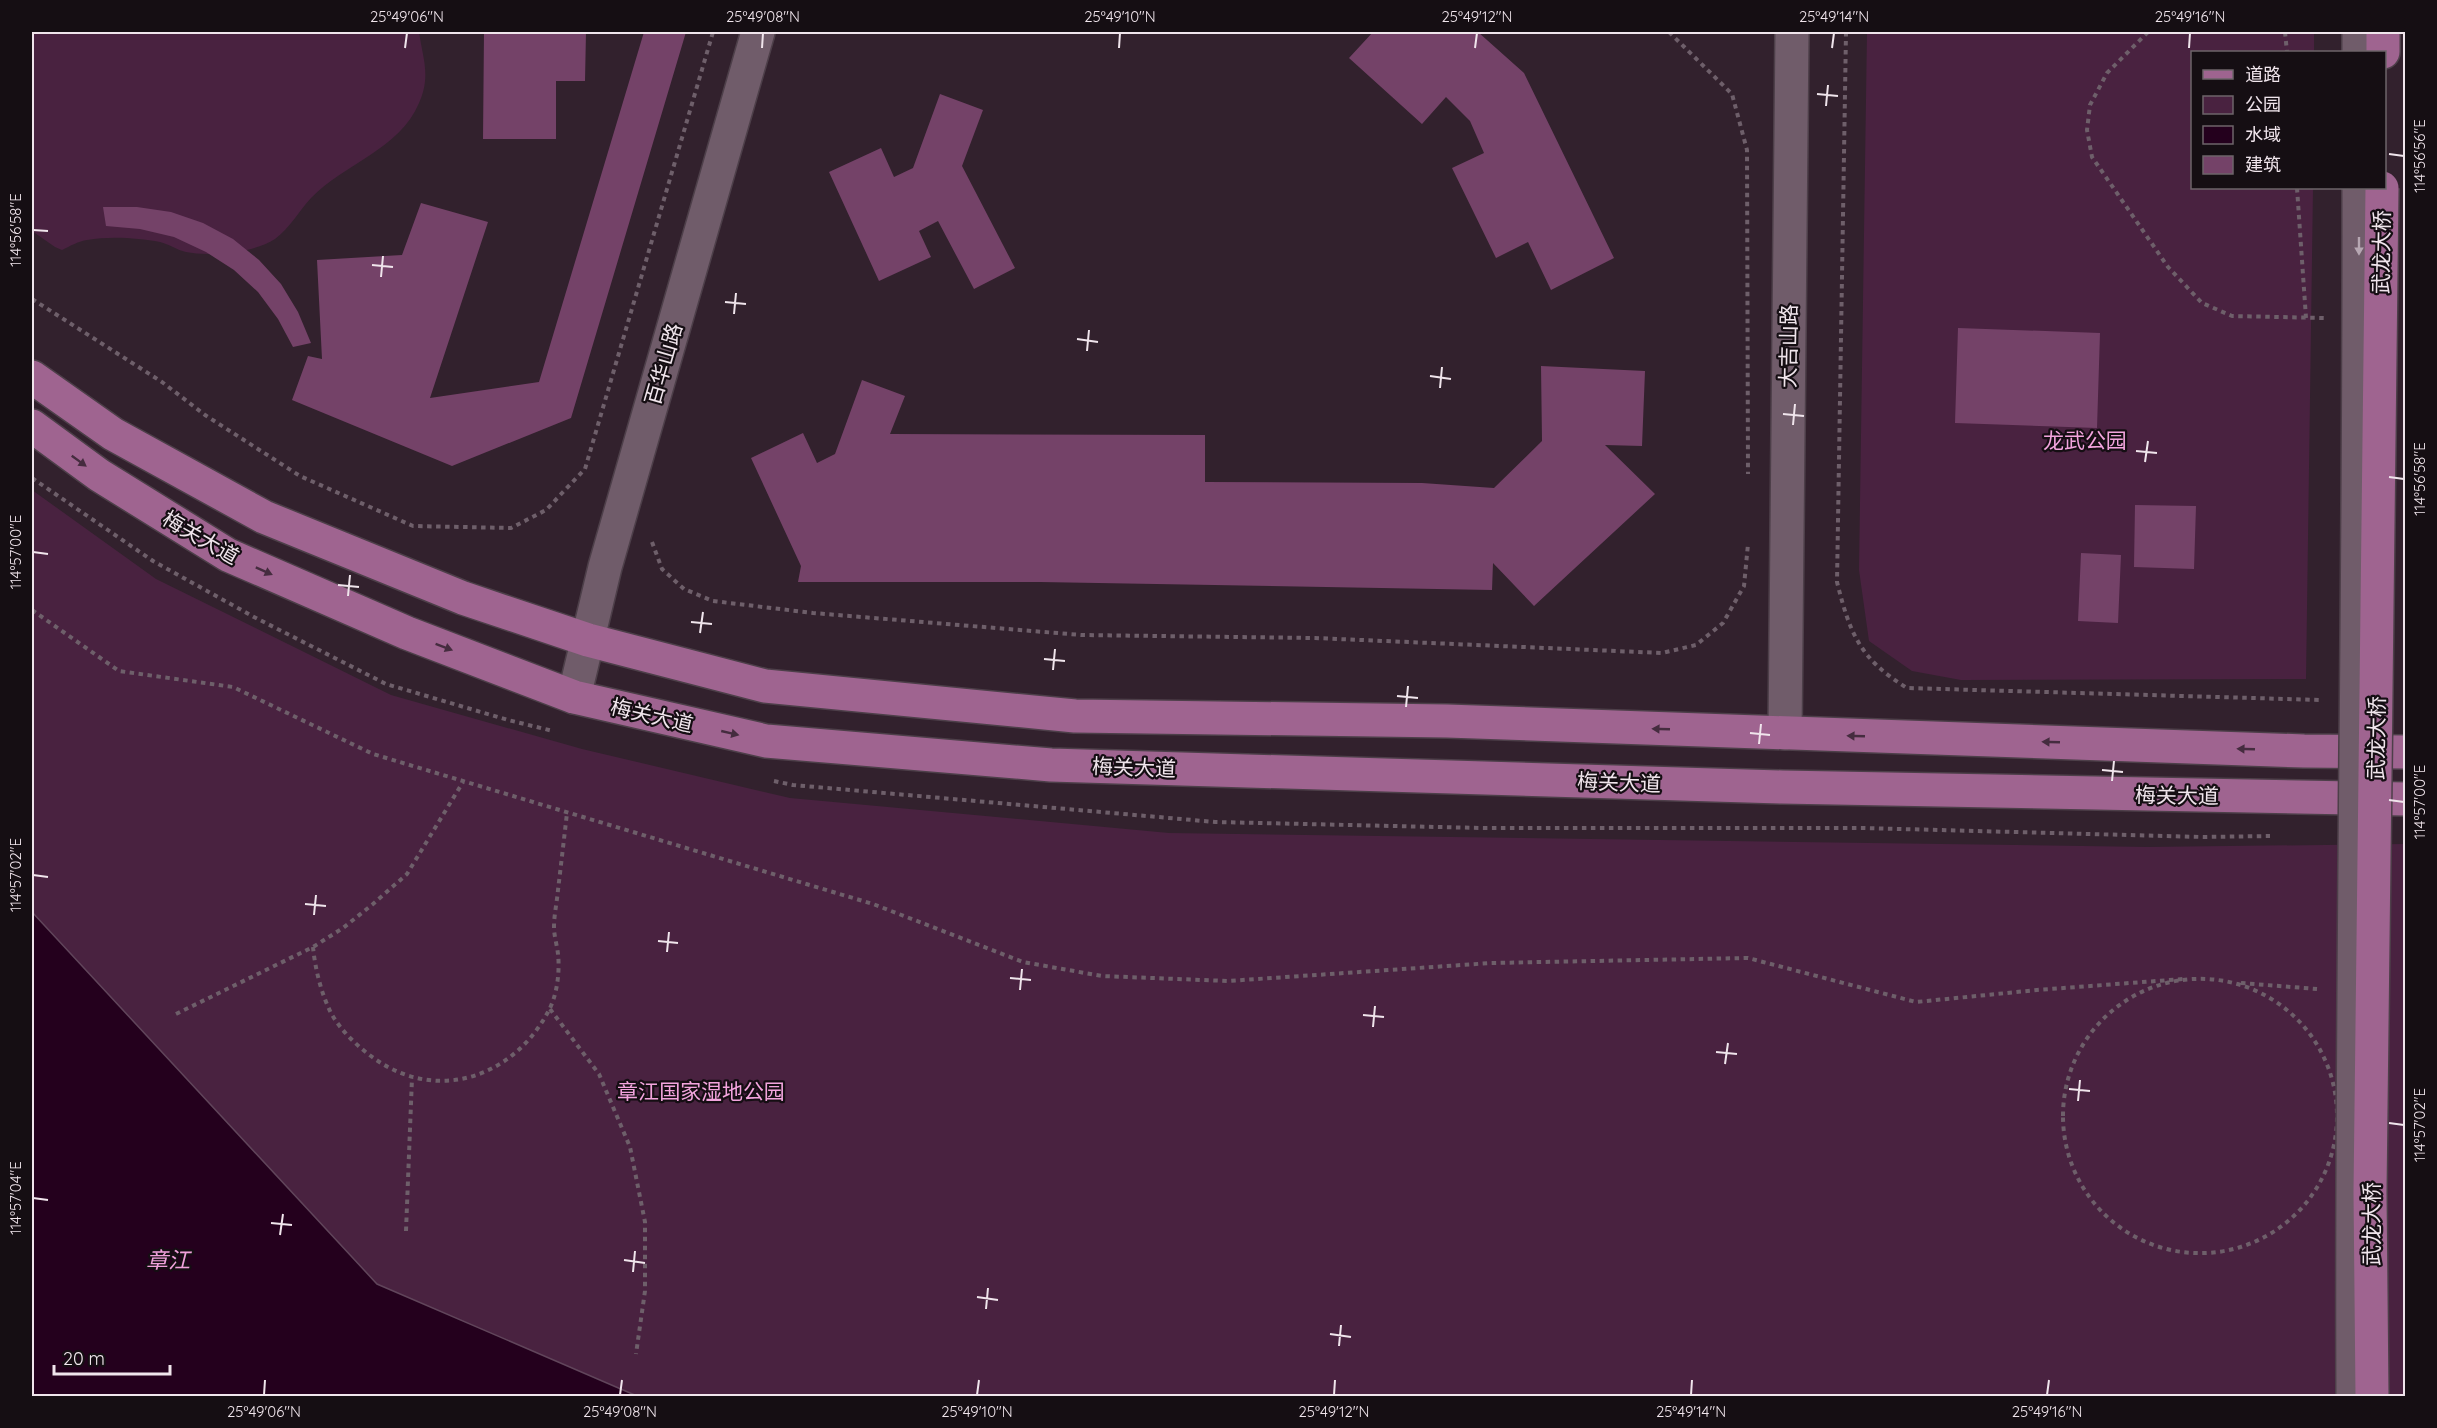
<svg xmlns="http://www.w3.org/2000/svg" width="2437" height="1428" viewBox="0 0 2437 1428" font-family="Quicksand,'Noto Sans SC',sans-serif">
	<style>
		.green { fill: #492240 }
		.water { fill: #24001d; stroke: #61455b; stroke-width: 1.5 }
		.building { fill: #744268 }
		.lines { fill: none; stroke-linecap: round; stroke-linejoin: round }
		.minor-casing { stroke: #4d3f49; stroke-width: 36 }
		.major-casing { stroke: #4d3f49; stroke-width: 36 }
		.path { stroke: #6e5f6a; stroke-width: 4; stroke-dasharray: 4.5 4.5; stroke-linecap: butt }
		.minor { stroke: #705c6a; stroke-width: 33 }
		.major { stroke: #9f6490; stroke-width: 33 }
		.minor-bridge-casing { stroke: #4d3f49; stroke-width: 36; stroke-linecap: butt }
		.major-bridge-casing { stroke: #4d3f49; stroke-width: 36; stroke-linecap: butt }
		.minor-bridge { stroke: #705c6a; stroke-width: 33 }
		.major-bridge { stroke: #9f6490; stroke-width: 33 }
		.oneway { fill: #b6a7b2 }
		.oneway2 { fill: #452c3f }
		.ticks { fill: none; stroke: #f0e5ec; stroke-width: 2 }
		.labels { text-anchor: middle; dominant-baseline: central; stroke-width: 4.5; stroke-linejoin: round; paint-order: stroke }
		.street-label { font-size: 21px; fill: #f0e5ec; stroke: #150e13 }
		.park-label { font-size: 21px; fill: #f2a4dd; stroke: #150e13 }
		.water-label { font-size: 22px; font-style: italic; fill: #f0a1db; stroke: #150e13 }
		.neatline { fill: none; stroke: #f0e5ec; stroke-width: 2 }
		.ticks-label { font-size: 15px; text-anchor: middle; fill: #f0e5ec }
	</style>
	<rect width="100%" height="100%" fill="#32212d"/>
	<!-- green -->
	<path class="green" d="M 32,32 L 419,32 C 423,59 431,76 419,103 C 399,150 345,163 311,198 C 299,211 290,228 275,239 C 264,246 249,250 236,252 C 221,254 200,255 186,252 C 177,250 169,244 160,242 C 138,238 110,236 87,240 C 79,241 70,246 62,250 L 55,247 L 32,231 Z
		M 1867,32 L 2314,32 L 2314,52 L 2192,52 L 2192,188 L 2313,188 L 2306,679 L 1961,680 L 1912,671 L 1869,641 L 1859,570 Z
		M 32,490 L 156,579 L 391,695 L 582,749 L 790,798 L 1169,833 L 2148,847 L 2405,844 L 2405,1396 L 637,1396 L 377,1284 L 32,912 Z"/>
	<!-- water -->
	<path class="water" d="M 32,912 L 377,1284 L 637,1396 L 32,1396 Z"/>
	<!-- building -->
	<path class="building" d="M 484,32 L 586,32 L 585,81 L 556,81 L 556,139 L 483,139 Z
		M 644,32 L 686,32 L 571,418 L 452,466 L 292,400 L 308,356 L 322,359 L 317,260 L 402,255 L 421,203 L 488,222 L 430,398 L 539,382 Z
		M 1373,32 L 1478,32 L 1524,73 L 1614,258 L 1551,290 L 1528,242 L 1496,258 L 1452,168 L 1484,153 L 1470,121 L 1446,97 L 1422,124 L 1349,58 Z
		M 940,94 L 983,110 L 962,166 L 1015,268 L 974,289 L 938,221 L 919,231 L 931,257 L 879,281 L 829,172 L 881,148 L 894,177 L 913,168 Z
		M 103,207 L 137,207 L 171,212 L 203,223 L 233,239 L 259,260 L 281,284 L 298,312 L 311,343 L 293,347 L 278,319 L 258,292 L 234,270 L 206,252 L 174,237 L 140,229 L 106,226 Z
		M 1958,328 L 2100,333 L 2097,428 L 1955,423 Z
		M 1541,366 L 1645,371 L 1642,446 L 1605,445 L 1655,494 L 1534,606 L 1493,563 L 1492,590 L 1040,582 L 798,582 L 801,566 L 751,458 L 803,433 L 817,463 L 835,454 L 862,380 L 905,396 L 890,434 L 1205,435 L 1205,482 L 1422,483 L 1494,488 L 1542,441 Z
		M 2135,505 L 2196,506 L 2194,569 L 2134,567 Z
		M 2081,553 L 2121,555 L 2118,623 L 2078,621 Z"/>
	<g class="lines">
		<defs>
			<path id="minor" d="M 2359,32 L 2359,52
				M 574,697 L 605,567 L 758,32
				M 1785,733 L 1792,32"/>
			<path id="major" d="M 2383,52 L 2383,32
				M 32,377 L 113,434 L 264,517 L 463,598 L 588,640 L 765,686 L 1075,716 L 1447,721 L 2304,751 L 2406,752
				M 32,426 L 99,475 L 228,555 L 407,633 L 574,697 L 766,741 L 1051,765 L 1782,787 L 2406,799"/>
		</defs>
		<!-- minor casing -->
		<use href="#minor" class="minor-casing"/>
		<!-- major casing -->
		<use href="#major" class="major-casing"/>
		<!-- path -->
		<path class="path" d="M 1669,32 L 1732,94 L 1747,150 L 1748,474
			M 1846,32 L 1837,582 C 1850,634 1860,659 1907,688 L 2321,700
			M 2148,32 L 2107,73 L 2090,105 L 2087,130 L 2092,157 L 2168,267 L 2202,303 L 2232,316 L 2324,318
			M 2285,32 L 2287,52
			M 2297,188 L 2306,318
			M 32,299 L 162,382 L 205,415 L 300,476 L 413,526 L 511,528 L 546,510 L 585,469 L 713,32
			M 32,478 L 153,561 L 254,617 L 386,684 L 508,720 L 553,731
			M 652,542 L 662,569 L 684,589 L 713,601 L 813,613 L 1081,635 L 1315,638 L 1662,653 L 1696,645 L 1723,623 L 1744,586 L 1748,544
			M 32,610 L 119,671 L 233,687 L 373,754 L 873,904 L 1023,962 L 1102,976 L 1228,981 L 1491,963 L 1748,958 L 1916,1002 L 2037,990 L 2183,979
			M 774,781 L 793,785 L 1215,822 L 1483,828 L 1863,828 L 2203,837 L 2270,836
			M 313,947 C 315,968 321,993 331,1013 C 341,1031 358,1047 375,1059 C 438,1103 513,1077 548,1012 C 557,996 560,972 558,954 C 557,945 554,936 554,927 C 554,915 557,902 558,890 C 561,865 564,839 567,813
			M2063 1116a137 137 0 1 1 274 0a137 137 0 1 1-274 0Z
			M 2241,983 L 2317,989
			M 550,1009 L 599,1074 L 630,1147 L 645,1222 L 645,1291 L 636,1354
			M 176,1014 L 313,947 L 343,928 L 373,904 L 407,874 L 463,782
			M 406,1231 L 412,1078"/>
		<!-- minor -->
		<use href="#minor" class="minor"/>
		<!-- major -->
		<use href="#major" class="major"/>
		<defs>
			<path id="minor-bridge" d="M 2353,1396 C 2351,993 2360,591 2359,188"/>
			<path id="major-bridge" d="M 2372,1396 L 2370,1192 L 2382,188"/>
		</defs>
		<!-- minor-bridge casing -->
		<use href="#minor-bridge" class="minor-bridge-casing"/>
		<!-- major-bridge casing -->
		<use href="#major-bridge" class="major-bridge-casing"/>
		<!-- minor-bridge -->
		<use href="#minor-bridge" class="minor-bridge"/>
		<!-- major-bridge -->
		<use href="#major-bridge" class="major-bridge"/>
	</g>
	<!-- one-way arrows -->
	<defs><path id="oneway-solid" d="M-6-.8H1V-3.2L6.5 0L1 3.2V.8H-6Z" transform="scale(1.5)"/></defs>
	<use class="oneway" href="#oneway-solid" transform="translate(2359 246) rotate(90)"/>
	<g class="oneway2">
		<use href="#oneway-solid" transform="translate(79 461) rotate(36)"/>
		<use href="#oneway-solid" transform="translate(264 571) rotate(24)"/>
		<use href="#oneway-solid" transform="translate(444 647) rotate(21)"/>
		<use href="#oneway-solid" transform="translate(1661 729) rotate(-178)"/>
		<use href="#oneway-solid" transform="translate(730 733) rotate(13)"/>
		<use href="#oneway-solid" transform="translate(1856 736) rotate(-178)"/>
		<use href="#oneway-solid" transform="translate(2051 742) rotate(-178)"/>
		<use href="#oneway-solid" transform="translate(2246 749) rotate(-178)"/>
	</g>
	<!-- ticks -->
	<path class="ticks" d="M 405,48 L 407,33M 762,48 L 763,33M 1119,48 L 1120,33M 1475,48 L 1477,33M 1832,48 L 1834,33M 2189,48 L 2190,33M 1817,94 L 1838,96M 1826,106 L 1828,85M 2389,154 L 2404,156M 33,230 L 48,231M 372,265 L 393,267M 381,277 L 383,256M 725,302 L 746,304M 734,314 L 736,293M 1077,339 L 1098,342M 1087,351 L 1089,330M 1430,376 L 1451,379M 1440,388 L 1442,367M 1783,414 L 1804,416M 1793,425 L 1795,404M 2136,451 L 2157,453M 2145,462 L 2148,441M 2389,477 L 2404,479M 33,552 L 48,554M 338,585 L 359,587M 348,596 L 350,575M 691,622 L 712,624M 700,633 L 703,612M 1044,659 L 1065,661M 1053,670 L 1055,649M 1397,696 L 1418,698M 1406,707 L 1408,686M 1750,733 L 1770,735M 1759,744 L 1761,724M 2102,770 L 2123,772M 2112,781 L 2114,761M 2389,800 L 2404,802M 33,875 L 48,877M 305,904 L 326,906M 314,915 L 316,895M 658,941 L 678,943M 667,952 L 669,932M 1010,978 L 1031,980M 1020,990 L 1022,969M 1363,1015 L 1384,1017M 1373,1027 L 1375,1006M 1716,1052 L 1737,1054M 1725,1064 L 1728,1043M 2069,1089 L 2090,1091M 2078,1101 L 2080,1080M 2389,1123 L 2404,1125M 33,1198 L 48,1200M 271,1223 L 292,1225M 280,1235 L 283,1214M 624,1260 L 645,1263M 633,1272 L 635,1251M 977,1297 L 998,1300M 986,1309 L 988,1288M 1330,1334 L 1351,1337M 1339,1346 L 1341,1325M 264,1395 L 265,1380M 620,1395 L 622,1380M 977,1395 L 979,1380M 1334,1395 L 1335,1380M 1691,1395 L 1692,1380M 2047,1395 L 2049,1380"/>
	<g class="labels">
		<!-- street labels -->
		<g class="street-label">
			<text transform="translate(2381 252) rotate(-89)">武龙大桥</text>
			<text transform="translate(1788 346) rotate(-89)">大吉山路</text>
			<text transform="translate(663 364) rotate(-74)">百华山路</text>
			<text transform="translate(201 537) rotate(30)">梅关大道</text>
			<text transform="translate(652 715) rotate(13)">梅关大道</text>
			<text transform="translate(2376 738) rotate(-89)">武龙大桥</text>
			<text transform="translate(1134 767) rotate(2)">梅关大道</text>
			<text transform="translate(1619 782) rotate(2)">梅关大道</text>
			<text transform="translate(2177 795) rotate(1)">梅关大道</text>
			<text transform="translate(2371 1224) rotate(-90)">武龙大桥</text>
		</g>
		<!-- park labels -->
		<g class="park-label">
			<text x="2085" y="440">龙武公园</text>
			<text x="701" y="1091">章江国家湿地公园</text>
		</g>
		<!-- water labels -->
		<g class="water-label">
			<text x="168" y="1260">章江</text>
		</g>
	</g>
	<!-- border -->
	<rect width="2437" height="1428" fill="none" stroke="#150e13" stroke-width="66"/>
	<!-- legend -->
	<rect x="2191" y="51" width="195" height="138" fill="#150e13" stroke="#6d646a" stroke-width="1.5"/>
	<rect x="2203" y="70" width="30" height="9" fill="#9f6490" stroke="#6d646a" stroke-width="1.5"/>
	<text x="2245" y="81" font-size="18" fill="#f0e5ec">道路</text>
	<rect x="2203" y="96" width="30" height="18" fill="#492240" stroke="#6d646a" stroke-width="1.5"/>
	<text x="2245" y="111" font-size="18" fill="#f0e5ec">公园</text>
	<rect x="2203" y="126" width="30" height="18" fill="#24001d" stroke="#6d646a" stroke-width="1.5"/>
	<text x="2245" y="141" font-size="18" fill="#f0e5ec">水域</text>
	<rect x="2203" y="156" width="30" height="18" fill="#744268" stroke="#6d646a" stroke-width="1.5"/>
	<text x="2245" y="171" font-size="18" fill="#f0e5ec">建筑</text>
	<!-- scale -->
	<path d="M54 1365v9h116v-9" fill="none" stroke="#f0e5ec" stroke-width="3"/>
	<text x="63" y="1365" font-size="18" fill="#f0e5ec" stroke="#150e13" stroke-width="4.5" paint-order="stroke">20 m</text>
	<rect x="33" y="33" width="2371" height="1362" class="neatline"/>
	<g class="ticks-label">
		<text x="407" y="22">25°49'06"N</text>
		<text x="763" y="22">25°49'08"N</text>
		<text x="1120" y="22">25°49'10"N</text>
		<text x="1477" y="22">25°49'12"N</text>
		<text x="1834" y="22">25°49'14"N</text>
		<text x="2190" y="22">25°49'16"N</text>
		<text transform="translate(2420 156) rotate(-90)" y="5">114°56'56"E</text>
		<text transform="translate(16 230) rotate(-90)" y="5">114°56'58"E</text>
		<text transform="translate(2420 479) rotate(-90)" y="5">114°56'58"E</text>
		<text transform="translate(16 552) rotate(-90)" y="5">114°57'00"E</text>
		<text transform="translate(2420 802) rotate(-90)" y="5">114°57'00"E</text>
		<text transform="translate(16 875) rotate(-90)" y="5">114°57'02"E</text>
		<text transform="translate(2420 1125) rotate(-90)" y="5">114°57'02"E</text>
		<text transform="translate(16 1198) rotate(-90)" y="5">114°57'04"E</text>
		<text x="264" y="1417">25°49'06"N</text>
		<text x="620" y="1417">25°49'08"N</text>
		<text x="977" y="1417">25°49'10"N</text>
		<text x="1334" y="1417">25°49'12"N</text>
		<text x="1691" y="1417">25°49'14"N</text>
		<text x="2047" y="1417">25°49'16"N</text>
	</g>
</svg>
